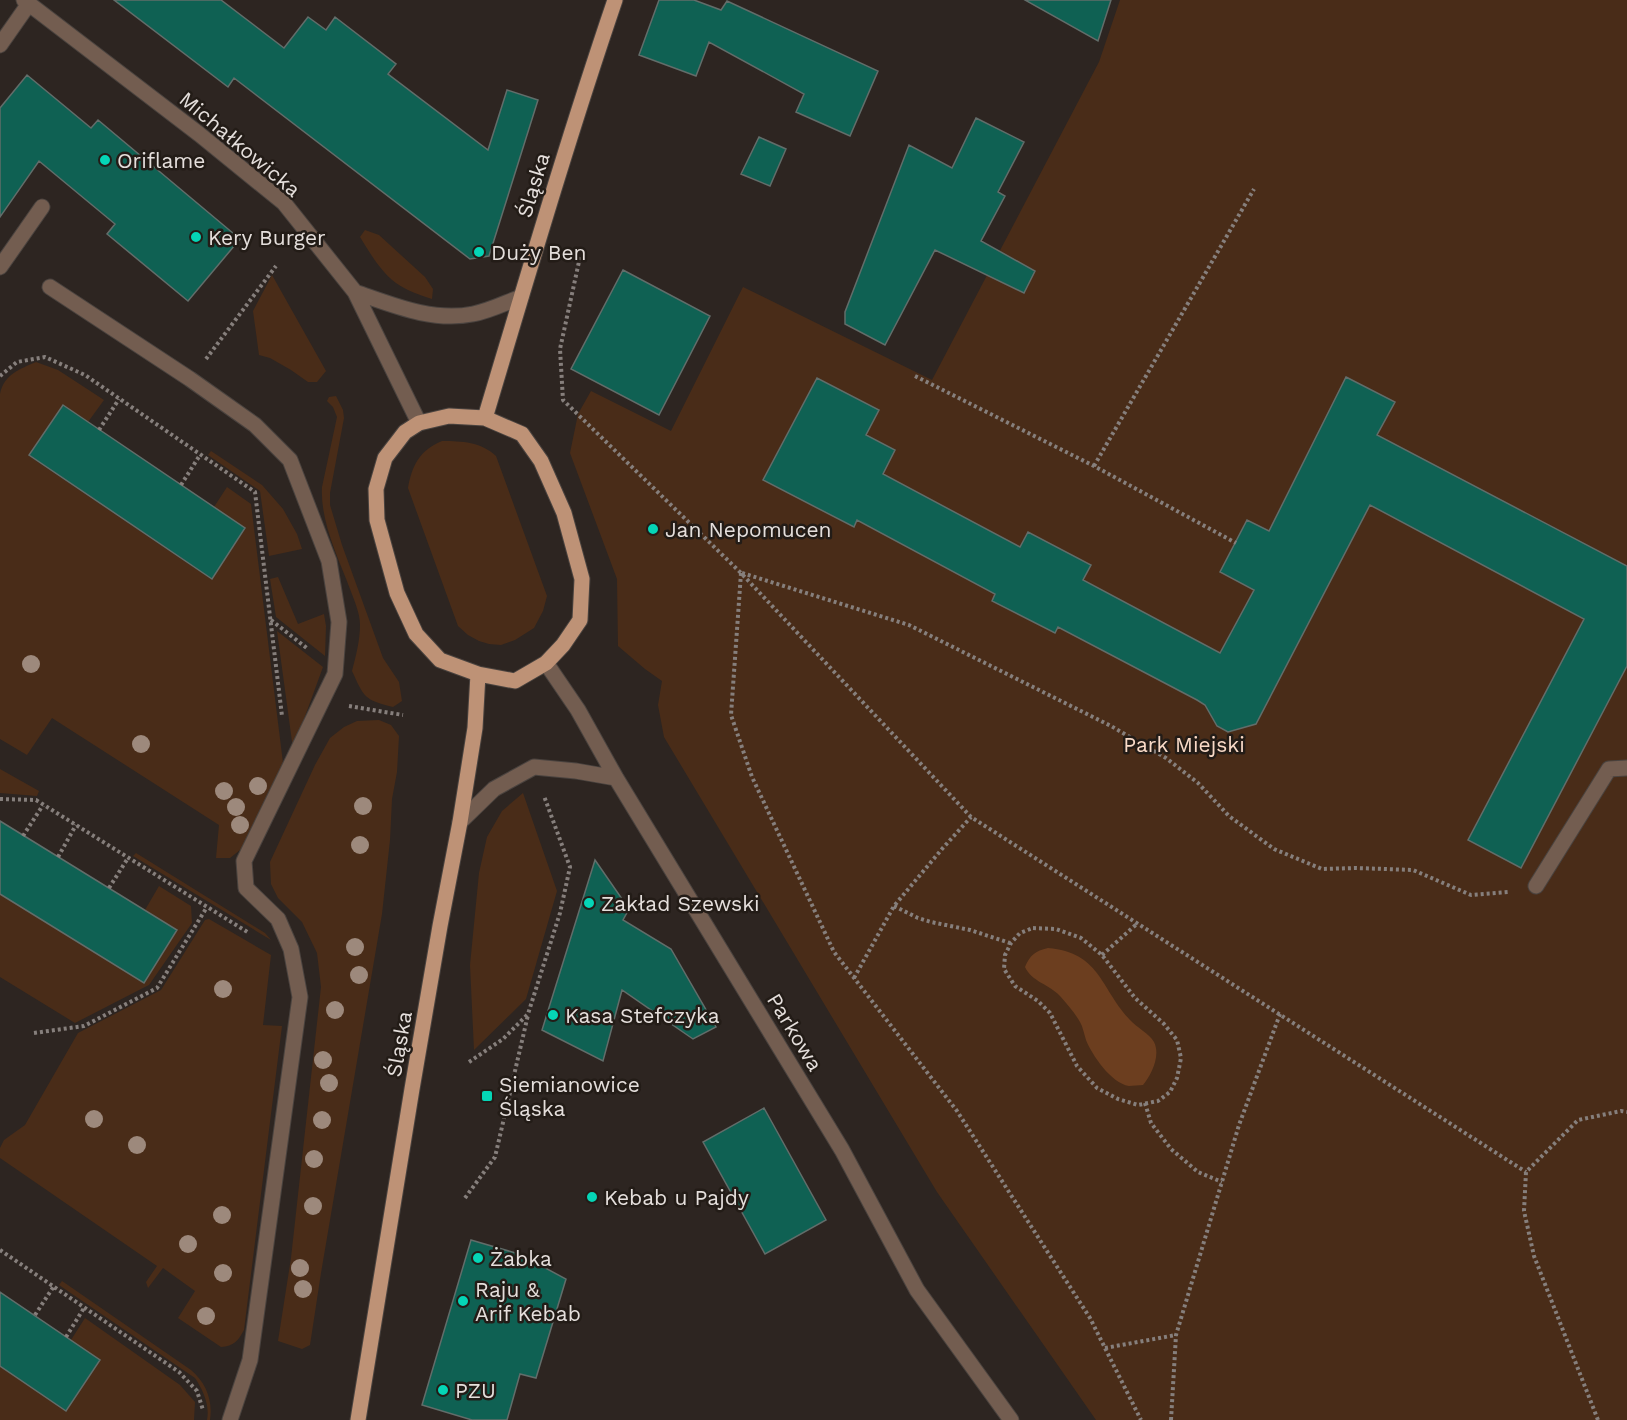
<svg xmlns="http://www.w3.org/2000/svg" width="1627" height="1420" viewBox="0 0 1627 1420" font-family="'Work Sans',sans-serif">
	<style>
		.green { fill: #492c18 }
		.water { fill: #6c3e1f }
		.building { fill: #0f6153; stroke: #626d6a; stroke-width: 1.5 }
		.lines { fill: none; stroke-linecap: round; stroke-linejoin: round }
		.minor-casing { stroke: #4a433f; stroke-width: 17 }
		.major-casing { stroke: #4a433f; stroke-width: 17 }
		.path { stroke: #867f7c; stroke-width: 4; stroke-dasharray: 3 3; stroke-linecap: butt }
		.minor { stroke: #735d50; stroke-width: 15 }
		.major { stroke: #be9276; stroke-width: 15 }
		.tree { fill: #9d897c }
		.poi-dot { fill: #05d5b6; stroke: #231c17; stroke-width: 2 }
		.labels { text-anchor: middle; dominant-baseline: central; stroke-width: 5; stroke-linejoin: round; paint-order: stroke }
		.street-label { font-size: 21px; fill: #e5dfdc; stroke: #231c17 }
		.poi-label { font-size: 21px; fill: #e5dfdc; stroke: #231c17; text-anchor: start }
		.park-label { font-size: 21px; fill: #f9dac7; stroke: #231c17 }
	</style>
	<rect width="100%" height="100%" fill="#2d2521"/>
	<!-- green -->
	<path class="green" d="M 1120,0 L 1627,0 L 1627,1420 L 1096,1420 L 937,1192 L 664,737 L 658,705 L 662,681 L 645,669 L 618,646 L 617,579 L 570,453 L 578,414 L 591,391 L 671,431 L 743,287 L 932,380 L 1099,62 Z
		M 365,230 L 379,235 L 425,277 L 433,289 L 432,299 C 420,295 407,291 396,283 C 380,271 370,253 360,237 Z
		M 272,275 L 326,371 L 317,382 L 308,382 L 291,370 L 270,358 L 259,355 L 253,311 Z
		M 36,362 L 58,370 L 104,400 L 88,422 L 63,406 L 29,456 L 211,579 L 245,529 L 214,507 L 227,487 L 251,504 L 284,771 L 245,846 L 230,858 L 216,858 L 219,825 L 52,718 L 27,755 L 0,739 L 0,394 C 4,374 20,369 36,362 Z
		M 336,396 L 343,410 L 344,418 L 330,493 L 330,505 L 342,545 L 383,658 L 399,682 L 402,701 L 393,707 C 364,700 364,697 352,671 C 356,656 360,640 360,625 C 360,613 354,600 350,589 C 338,557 320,521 322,487 L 337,417 L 333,407 L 327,401 L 329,397 Z
		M 442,441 C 462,441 481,442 496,456 L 547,596 L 543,611 L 534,628 L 515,640 L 501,645 L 489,644 L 479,641 L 468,635 L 458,626 L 408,488 C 412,465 420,450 442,441 Z
		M 211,451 L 262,485 L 283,509 L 297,534 L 302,549 L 269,556 L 260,491 L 208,455 Z
		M 278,577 L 298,624 L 324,614 L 326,626 L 325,656 L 276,617 L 270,579 Z
		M 277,631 L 323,667 L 293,749 Z
		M 379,720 L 391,725 L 399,736 L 397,772 L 392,799 L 390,840 L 382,914 L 321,1273 L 310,1345 L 302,1349 L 278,1341 L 291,1258 L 321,987 L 317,953 L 302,922 L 278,898 L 271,884 L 270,862 L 315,765 L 330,738 L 344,727 L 357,721 Z
		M 0,769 L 39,791 L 37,796 L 0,793 Z
		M 523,793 L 557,891 L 526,999 L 474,1050 L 470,965 L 479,873 L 487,837 L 502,811 Z
		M 136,853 L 265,933 L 271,940 L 133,856 Z
		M 159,886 L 191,906 L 192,923 L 149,985 L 141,989 L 75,1023 L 0,977 L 0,894 L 144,982 L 177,930 L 145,910 Z
		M 209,919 L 271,955 L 263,1025 L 282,1026 L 244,1330 C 238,1341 234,1346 221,1347 L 178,1318 L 195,1291 L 163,1268 L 148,1288 L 146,1282 L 157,1266 L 0,1158 L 0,1148 L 4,1140 L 25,1125 L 78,1033 L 161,990 L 205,920 Z
		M 62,1281 L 191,1370 C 206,1383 213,1400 210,1420 L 207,1420 C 210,1405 203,1390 195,1378 L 59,1285 Z
		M 85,1318 L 180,1385 L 195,1402 L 194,1420 L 0,1420 L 0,1366 L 66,1410 L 100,1360 L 71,1340 Z"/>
	<!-- water -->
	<path class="water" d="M 1048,948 C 1101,953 1100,988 1130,1020 C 1137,1028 1149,1033 1154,1042 C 1161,1056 1151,1075 1143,1085 C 1139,1085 1133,1086 1129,1086 C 1111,1083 1092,1055 1086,1040 C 1084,1034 1083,1027 1080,1022 C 1075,1013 1067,1004 1060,996 C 1049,984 1032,982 1025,967 C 1030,955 1035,951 1048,948 Z"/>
	<!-- building -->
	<path class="building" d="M 114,0 L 221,0 L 284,48 L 308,17 L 326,30 L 335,17 L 396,64 L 388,74 L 488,150 L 507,90 L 538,100 L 489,256 L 470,259 L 234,78 L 228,87 Z
		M 659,0 L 694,0 L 721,10 L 727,1 L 878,71 L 850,136 L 796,112 L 804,94 L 709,42 L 696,76 L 639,55 Z
		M 1025,0 L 1111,0 L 1098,41 Z
		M 27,75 L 91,128 L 98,120 L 240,239 L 188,301 L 107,234 L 115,224 L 39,161 L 0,217 L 0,108 Z
		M 976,118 L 1024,142 L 998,192 L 1005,196 L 981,241 L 1035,271 L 1024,293 L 935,250 L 885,345 L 845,324 L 845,312 L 909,145 L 952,168 Z
		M 759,137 L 786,149 L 770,186 L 741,174 Z
		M 623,270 L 710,316 L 659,415 L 571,369 Z
		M 1346,377 L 1395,402 L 1377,435 L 1627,566 L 1627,666 L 1521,868 L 1468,840 L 1584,619 L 1370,505 L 1256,724 L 1228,732 L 1217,726 L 1205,705 L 1197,700 L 1058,627 L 1055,633 L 992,601 L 995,594 L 857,520 L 854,527 L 763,480 L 817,378 L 879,410 L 866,435 L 895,450 L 883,474 L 1020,547 L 1028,532 L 1091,565 L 1083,580 L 1220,653 L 1254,590 L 1220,572 L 1247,520 L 1269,531 Z
		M 63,405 L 245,528 L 212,579 L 29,455 Z
		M 0,821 L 177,930 L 144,983 L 0,894 Z
		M 595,860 L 629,909 L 623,920 L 671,949 L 716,1027 L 693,1039 L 622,990 L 603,1061 L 542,1030 Z
		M 764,1108 L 826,1220 L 765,1254 L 703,1142 Z
		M 471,1240 L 519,1254 L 566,1279 L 536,1378 L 520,1374 L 507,1420 L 472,1420 L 422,1405 Z
		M 0,1292 L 100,1360 L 66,1411 L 0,1366 Z"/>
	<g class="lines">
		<defs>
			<path id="minor" d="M 24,0 L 199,134 L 284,203 L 355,292 L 419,423
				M 0,45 L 28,5
				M 0,267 L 42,207
				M 50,287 L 190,379 L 255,425 L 290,460 L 329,561 L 339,622 L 335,674 L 244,861 L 246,888 L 278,919 L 291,949 L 300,997 L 250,1360 L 230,1420
				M 355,292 C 393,305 432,322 473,314 C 489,311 505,303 521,297
				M 546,663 L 578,710 L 616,778 L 842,1150 L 917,1290 L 1011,1420
				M 460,822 L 494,789 L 534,767 L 576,771 L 616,778
				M 1536,886 L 1609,769 L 1627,768"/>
			<path id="major" d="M 449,416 L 485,418 L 522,434 L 541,461 L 564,513 L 582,579 L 580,620 L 563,645 L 546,663 L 515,681 L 478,674 L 440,660 L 416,634 L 397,593 L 377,520 L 376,489 L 385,458 L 405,432 L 419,423 Z
				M 485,418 C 527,278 568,138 615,0
				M 358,1420 L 412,1089 L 440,926 L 460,822 L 475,728 L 478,674"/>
		</defs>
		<!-- minor casing -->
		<use href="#minor" class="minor-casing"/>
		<!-- major casing -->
		<use href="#major" class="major-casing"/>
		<!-- path -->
		<path class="path" d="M 580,257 L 560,349 L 563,400 L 741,573 L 971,817 L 1526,1172
			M 206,359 L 276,266
			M 0,376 L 17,362 L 45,357 L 85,375 L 255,492 L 282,716
			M 915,376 L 1094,466 L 1236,543
			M 99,430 L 119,399
			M 1094,466 L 1254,189
			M 181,485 L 200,455
			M 741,573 L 731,715 L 752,777 L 834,952 L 957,1111 L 1090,1318 L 1141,1420
			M 742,573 L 909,625 L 1111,726 L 1166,758 L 1198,783 L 1229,816 L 1274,849 L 1322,869 L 1356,868 L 1413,870 L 1471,895 L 1508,892
			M 271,620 L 308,649
			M 349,706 L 403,715
			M 0,799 L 36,800 L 249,933
			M 23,836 L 43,805
			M 58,857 L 76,825
			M 109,888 L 128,858
			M 894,906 L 918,918 L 931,922 L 970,930 L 1010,943
			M 1033,928 L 1056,929 L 1081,938 L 1102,955 L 1135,998 L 1164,1024 L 1177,1040 L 1181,1058 L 1177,1078 L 1170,1092 L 1158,1101 L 1138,1105 L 1118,1099 L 1097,1088 L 1077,1066 L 1050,1013 L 1038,1001 L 1015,986 L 1004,969 L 1005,955 L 1011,943 L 1020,933 Z
			M 1102,955 L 1138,923
			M 854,978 L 894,906 L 942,849 L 971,817
			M 34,1033 L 84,1026 L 157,988 L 207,907
			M 469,1062 L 503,1039 L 528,1014 L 560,913 L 570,867 L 544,796
			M 1145,1103 L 1151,1123 L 1171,1149 L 1198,1172 L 1222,1182
			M 465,1198 L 495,1157 L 528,1015
			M 0,1250 L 179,1372 L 197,1391 L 203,1410
			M 35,1315 L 54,1286
			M 66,1337 L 84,1308
			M 1105,1348 L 1176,1335
			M 1171,1420 L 1176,1335 L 1239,1125 L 1280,1014
			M 1598,1420 L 1534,1256 L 1524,1211 L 1526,1172 L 1578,1120 L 1621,1111 L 1627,1112"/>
		<!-- minor -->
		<use href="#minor" class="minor"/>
		<!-- major -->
		<use href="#major" class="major"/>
	</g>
	<!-- trees -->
	<g class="tree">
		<circle cx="31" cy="664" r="9"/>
		<circle cx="141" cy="744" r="9"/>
		<circle cx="258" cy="786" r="9"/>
		<circle cx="224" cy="791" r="9"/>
		<circle cx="363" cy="806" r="9"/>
		<circle cx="236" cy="807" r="9"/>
		<circle cx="240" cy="825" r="9"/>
		<circle cx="360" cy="845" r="9"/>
		<circle cx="355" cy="947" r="9"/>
		<circle cx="359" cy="975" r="9"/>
		<circle cx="223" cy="989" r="9"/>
		<circle cx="335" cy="1010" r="9"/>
		<circle cx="323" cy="1060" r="9"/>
		<circle cx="329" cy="1083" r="9"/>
		<circle cx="94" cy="1119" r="9"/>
		<circle cx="322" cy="1120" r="9"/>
		<circle cx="137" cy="1145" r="9"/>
		<circle cx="314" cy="1159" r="9"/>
		<circle cx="313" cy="1206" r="9"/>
		<circle cx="222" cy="1215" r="9"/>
		<circle cx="188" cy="1244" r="9"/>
		<circle cx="300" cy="1268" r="9"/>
		<circle cx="223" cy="1273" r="9"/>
		<circle cx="303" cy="1289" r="9"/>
		<circle cx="206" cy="1316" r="9"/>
	</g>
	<!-- markers -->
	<g class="poi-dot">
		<circle cx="105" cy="160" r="6"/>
		<circle cx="196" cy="237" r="6"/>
		<circle cx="479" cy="252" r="6"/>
		<circle cx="653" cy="529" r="6"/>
		<circle cx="589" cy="903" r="6"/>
		<circle cx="553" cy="1015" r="6"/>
		<rect x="481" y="1090" width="12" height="12" rx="3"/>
		<circle cx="592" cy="1197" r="6"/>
		<circle cx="478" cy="1258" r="6"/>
		<circle cx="463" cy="1301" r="6"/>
		<circle cx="443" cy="1390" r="6"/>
	</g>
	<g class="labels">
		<!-- street labels -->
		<g class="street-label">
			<text transform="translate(240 144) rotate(40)">Michałkowicka</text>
			<text transform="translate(533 185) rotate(-73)">Śląska</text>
			<text transform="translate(795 1032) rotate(59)">Parkowa</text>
			<text transform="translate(399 1044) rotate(-80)">Śląska</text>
		</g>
		<!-- poi labels -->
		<g class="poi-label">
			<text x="117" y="160">Oriflame</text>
			<text x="208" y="237">Kery Burger</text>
			<text x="491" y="252">Duży Ben</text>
			<text x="665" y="529">Jan Nepomucen</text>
			<text x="601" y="903">Zakład Szewski</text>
			<text x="565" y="1015">Kasa Stefczyka</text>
			<text x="499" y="1084">Siemianowice<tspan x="499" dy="24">Śląska</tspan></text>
			<text x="604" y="1197">Kebab u Pajdy</text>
			<text x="490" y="1258">Żabka</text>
			<text x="475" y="1289">Raju &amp;<tspan x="475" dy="24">Arif Kebab</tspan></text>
			<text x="455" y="1390">PZU</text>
		</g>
		<!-- park labels -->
		<g class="park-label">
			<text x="1184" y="744">Park Miejski</text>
		</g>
	</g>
</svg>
